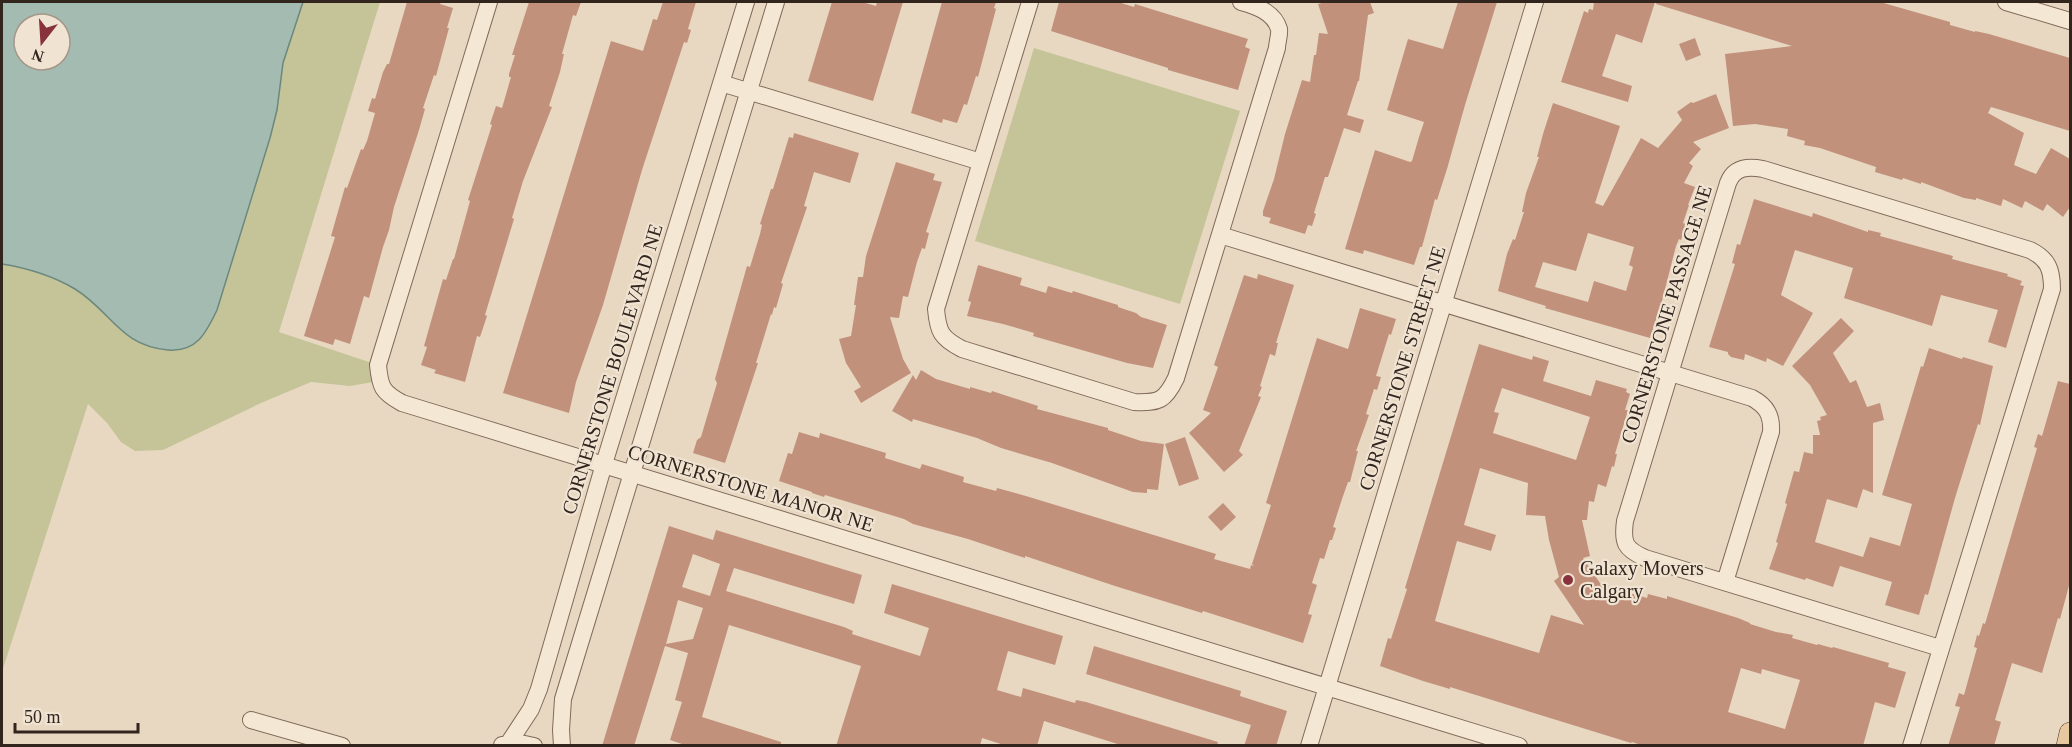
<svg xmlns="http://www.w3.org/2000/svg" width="2072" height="747" viewBox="0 0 2072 747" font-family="'Times New Roman',serif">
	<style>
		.green { fill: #c5c498; fill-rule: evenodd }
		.water { fill: #a4bbb2; stroke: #6c887e; stroke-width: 1.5; fill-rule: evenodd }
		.building { fill: #c2917c; fill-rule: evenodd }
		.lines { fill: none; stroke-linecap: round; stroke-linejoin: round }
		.minor-casing { stroke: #806a5b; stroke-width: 18 }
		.major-casing { stroke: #4e3a2f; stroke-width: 22 }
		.minor { stroke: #f4e7d4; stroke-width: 16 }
		.major { stroke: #e8c89e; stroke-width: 21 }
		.poi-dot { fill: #88323d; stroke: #f0e3d1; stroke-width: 2 }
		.labels { text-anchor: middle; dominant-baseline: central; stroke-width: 4.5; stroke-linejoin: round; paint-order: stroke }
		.street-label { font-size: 20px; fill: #31251e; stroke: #f0e3d1 }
		.poi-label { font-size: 20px; fill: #31251e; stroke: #f0e3d1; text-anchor: start }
	</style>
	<rect width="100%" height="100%" fill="#e8d8c2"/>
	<!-- green -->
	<path class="green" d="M 2,2 L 380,2 L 279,332 L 378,365 L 379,381 L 350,386 L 311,382 L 261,403 L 163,450 L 135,451 L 121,442 L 107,423 L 88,404 L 2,672 ZM 24,24 L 60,24 L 60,60 L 24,60 Z
		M 1034,48 L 1240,111 L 1180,304 L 975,241 Z"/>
	<!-- water -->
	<path class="water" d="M 2,2 L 303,2 L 283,63 L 277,110 L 270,138 L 217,310 C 206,333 197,352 168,350 C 120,346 112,312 75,289 C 53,276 27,268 2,264 ZM 24,24 L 60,24 L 60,60 L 24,60 Z"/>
	<!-- building -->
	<path class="building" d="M 407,2 L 441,2 L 440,4 L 453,8 L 447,28 L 449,28 L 436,76 L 434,75 L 423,108 L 425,109 L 419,130 L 394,207 L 389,230 L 383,247 L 369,298 L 364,296 L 350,344 L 335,339 L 333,345 L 304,336 L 335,237 L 331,236 L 345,187 L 347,188 L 361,149 L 363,150 L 367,141 L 375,113 L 368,111 L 372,98 L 375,99 L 383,72 L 387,64 L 389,64 Z
		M 529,2 L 581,2 L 576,16 L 573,15 L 562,54 L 564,54 L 560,72 L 549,106 L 552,107 L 523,181 L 512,218 L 514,219 L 485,315 L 487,316 L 480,337 L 477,336 L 465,382 L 434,373 L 436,370 L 421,365 L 427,347 L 424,346 L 443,279 L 446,280 L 453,259 L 454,259 L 470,201 L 468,200 L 492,125 L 490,124 L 496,106 L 502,108 L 511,77 L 509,77 L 509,74 L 515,55 L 512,55 Z
		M 663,2 L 696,2 L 688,29 L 691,30 L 687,43 L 684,42 L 642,170 L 603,305 L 576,382 L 569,413 L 503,393 L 611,41 L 643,51 L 653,19 L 657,20 Z
		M 832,2 L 862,2 L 876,6 L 877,2 L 903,2 L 873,101 L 808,81 Z
		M 942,2 L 996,2 L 994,8 L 996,9 L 978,77 L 976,76 L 967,105 L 964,104 L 957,123 L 943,119 L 942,123 L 911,113 Z
		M 1059,2 L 1118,2 L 1134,7 L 1135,4 L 1248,39 L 1245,47 L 1250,49 L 1238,90 L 1168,70 L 1168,68 L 1051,31 Z
		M 1326,2 L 1370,2 L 1374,13 L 1368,15 L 1359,81 L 1358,81 L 1347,115 L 1364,120 L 1360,133 L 1344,128 L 1328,177 L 1325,177 L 1314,213 L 1316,214 L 1312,226 L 1308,225 L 1305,234 L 1269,223 L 1271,218 L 1263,216 L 1263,211 L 1274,179 L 1285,134 L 1302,80 L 1310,82 L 1314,55 L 1316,55 L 1319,33 L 1328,34 L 1318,4 Z
		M 1458,2 L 1497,2 L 1465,105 L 1447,169 L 1437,200 L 1435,199 L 1422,247 L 1420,247 L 1414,265 L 1364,250 L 1363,254 L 1345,249 L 1375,150 L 1410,162 L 1412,161 L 1419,137 L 1424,122 L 1387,110 L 1408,39 L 1443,49 Z
		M 1594,2 L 1655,2 L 1642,43 L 1616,34 L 1602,76 L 1632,86 L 1628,102 L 1561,82 L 1584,11 L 1588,13 L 1589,9 L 1593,10 Z
		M 1657,2 L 1880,2 L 1950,22 L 1950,25 L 1975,32 L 1975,31 L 1989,34 L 2070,58 L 2070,131 L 1991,107 L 1988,113 L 2024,133 L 2014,165 L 2036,174 L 2051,148 L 2070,159 L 2070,207 L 2063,217 L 2047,204 L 2043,211 L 2025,201 L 2022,208 L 2003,199 L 2001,206 L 1976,198 L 1976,200 L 1964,198 L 1921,182 L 1921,184 L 1903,178 L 1902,180 L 1875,172 L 1876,167 L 1820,148 L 1804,145 L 1805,141 L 1787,136 L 1788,129 L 1755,124 L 1733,126 L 1725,54 L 1792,46 L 1656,4 Z
		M 1695,38 L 1701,55 L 1686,61 L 1679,44 Z
		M 1716,94 L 1729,128 L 1693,142 L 1701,149 L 1689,163 L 1693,166 L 1684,183 L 1695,187 L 1688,205 L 1689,205 L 1683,223 L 1686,224 L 1681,240 L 1679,239 L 1676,246 L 1662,301 L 1650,338 L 1545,308 L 1546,306 L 1498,291 L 1507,254 L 1513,239 L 1515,240 L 1524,212 L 1522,212 L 1526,193 L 1539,157 L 1537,157 L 1543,134 L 1553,103 L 1620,126 L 1595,203 L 1603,206 L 1641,138 L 1658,148 L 1682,120 L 1677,112 L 1691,102 L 1693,103 ZM 1588,233 L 1634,247 L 1629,265 L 1633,267 L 1626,291 L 1594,281 L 1588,302 L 1535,287 L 1543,262 L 1576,271 Z
		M 794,133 L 859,153 L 850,183 L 814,172 L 804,206 L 807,207 L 781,283 L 783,284 L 776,308 L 774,307 L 772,315 L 771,314 L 756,363 L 758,363 L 725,463 L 693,453 L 697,440 L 701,437 L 717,383 L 715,379 L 747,266 L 750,267 L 760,234 L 762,225 L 760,224 L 771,189 L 773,189 L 789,137 L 793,138 Z
		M 896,162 L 935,174 L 933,180 L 942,182 L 926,232 L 929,233 L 925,249 L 922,248 L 917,262 L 908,297 L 903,296 L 899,318 L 890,317 L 903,359 L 911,373 L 861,403 L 854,391 L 861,387 L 846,363 L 839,339 L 851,336 L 856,305 L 854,305 L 858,277 L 863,277 L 866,256 Z
		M 1754,199 L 1812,217 L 1813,213 L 1868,232 L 1868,230 L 1881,233 L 1880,236 L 1953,256 L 1952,259 L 2008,274 L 2007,276 L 2022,281 L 2020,285 L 2024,286 L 2006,348 L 1988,342 L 1998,310 L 1941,295 L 1932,326 L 1844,298 L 1853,268 L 1795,250 L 1781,295 L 1813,313 L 1783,366 L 1767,358 L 1766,362 L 1745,354 L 1744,360 L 1731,357 L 1728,354 L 1728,352 L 1709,347 L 1735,264 L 1732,263 L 1737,244 L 1740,245 Z
		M 978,265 L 1022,278 L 1020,285 L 1046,293 L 1048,286 L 1072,293 L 1073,291 L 1118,305 L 1118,307 L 1136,313 L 1141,317 L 1167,325 L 1153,368 L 1127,363 L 1033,336 L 1034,333 L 1003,324 L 967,316 L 971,302 L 968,301 Z
		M 1258,274 L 1294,285 L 1276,343 L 1278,343 L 1275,356 L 1270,354 L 1260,386 L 1262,387 L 1258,396 L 1261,397 L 1239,451 L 1243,455 L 1224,472 L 1189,433 L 1211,413 L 1203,410 L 1218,367 L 1214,365 L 1244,275 L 1257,279 Z
		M 1360,308 L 1396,319 L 1391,335 L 1389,334 L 1376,376 L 1381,377 L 1377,390 L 1374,389 L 1366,414 L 1369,415 L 1356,451 L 1358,451 L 1350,482 L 1348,482 L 1342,499 L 1333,527 L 1336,528 L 1332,540 L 1330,540 L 1324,559 L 1320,558 L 1312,583 L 1317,585 L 1308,614 L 1312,615 L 1303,643 L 1203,611 L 1202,613 L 1115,586 L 1025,556 L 1025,558 L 968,539 L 913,524 L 904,519 L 825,495 L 824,497 L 812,493 L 812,492 L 779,481 L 788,453 L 792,454 L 799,432 L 819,438 L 820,433 L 886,453 L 885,458 L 920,469 L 922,464 L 964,477 L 963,482 L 996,491 L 997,488 L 1026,496 L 1216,554 L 1214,559 L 1250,569 L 1251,565 L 1254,566 L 1252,564 L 1271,505 L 1266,503 L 1317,338 L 1348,349 Z
		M 1841,318 L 1854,331 L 1833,353 L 1850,383 L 1856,380 L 1867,407 L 1880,403 L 1884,420 L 1873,423 L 1873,493 L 1863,489 L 1857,508 L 1827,499 L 1815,542 L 1863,557 L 1870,537 L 1900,546 L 1912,504 L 1882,495 L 1921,366 L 1923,367 L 1929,348 L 1962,359 L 1963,357 L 1993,366 L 1980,425 L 1978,424 L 1955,498 L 1928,595 L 1925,594 L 1919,615 L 1885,605 L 1892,582 L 1840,566 L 1833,587 L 1806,578 L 1805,580 L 1769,569 L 1778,543 L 1776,542 L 1787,504 L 1785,503 L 1794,471 L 1799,472 L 1804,452 L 1813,454 L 1813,435 L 1820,435 L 1817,421 L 1821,420 L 1820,417 L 1827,415 L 1810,385 L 1792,366 Z
		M 1479,344 L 1532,360 L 1533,356 L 1549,361 L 1543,381 L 1591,396 L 1596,380 L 1627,389 L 1626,392 L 1630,394 L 1625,410 L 1628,410 L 1615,454 L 1617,454 L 1614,467 L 1612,466 L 1606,487 L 1598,484 L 1594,502 L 1589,501 L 1587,520 L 1582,520 L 1590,556 L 1583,558 L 1600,583 L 1627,595 L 1630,593 L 1647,598 L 1648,594 L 1667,599 L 1667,596 L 1738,618 L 1750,623 L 1750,624 L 1776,632 L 1793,635 L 1792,638 L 1817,645 L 1818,644 L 1832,648 L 1833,647 L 1889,663 L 1888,667 L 1906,672 L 1895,708 L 1875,702 L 1863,746 L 1644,746 L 1632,742 L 1631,743 L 1450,687 L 1450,689 L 1423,681 L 1380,666 L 1388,638 L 1391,639 L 1407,589 L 1405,588 ZM 1502,388 L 1590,417 L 1576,460 L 1493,433 L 1499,413 L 1494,412 ZM 1480,468 L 1528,483 L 1526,515 L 1545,516 L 1549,540 L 1559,577 L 1554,581 L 1584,625 L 1551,615 L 1539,653 L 1435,621 L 1457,541 L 1491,551 L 1496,535 L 1464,525 ZM 1741,668 L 1761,674 L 1762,669 L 1800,680 L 1785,729 L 1728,712 Z
		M 921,370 L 936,379 L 970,389 L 970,387 L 991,393 L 992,391 L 1038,406 L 1037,409 L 1108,428 L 1108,430 L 1141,441 L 1164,444 L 1158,490 L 1147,489 L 1147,493 L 1133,492 L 1052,463 L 1001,448 L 977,438 L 913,419 L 912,422 L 892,411 L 913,375 L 916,380 Z
		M 2058,381 L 2070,384 L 2070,582 L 2060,619 L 2058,618 L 2042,673 L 2012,663 L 1995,720 L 2001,722 L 1994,746 L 1948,746 L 1960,707 L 1955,706 L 1959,693 L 1964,695 L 1977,648 L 1974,647 L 1977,635 L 1979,636 L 1983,623 L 1985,624 L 2037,448 L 2034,447 L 2038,434 L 2042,436 Z
		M 1185,437 L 1199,479 L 1179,486 L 1165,444 Z
		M 1223,503 L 1236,517 L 1221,531 L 1208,517 Z
		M 669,526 L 713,540 L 716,530 L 862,575 L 854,604 L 734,568 L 726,591 L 844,627 L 853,631 L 852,634 L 920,656 L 929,628 L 884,613 L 892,584 L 1063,636 L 1055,665 L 1008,651 L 997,690 L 1021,697 L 1023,688 L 1075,703 L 1076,700 L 1086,702 L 1218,742 L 1217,746 L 1124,746 L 1044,721 L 1037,746 L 1007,746 L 982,738 L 980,746 L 836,746 L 861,666 L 729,625 L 702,717 L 781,742 L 781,746 L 688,746 L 670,740 L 682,702 L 675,700 L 688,653 L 665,646 L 634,746 L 602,746 ZM 693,554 L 720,564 L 710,596 L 682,587 ZM 678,600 L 703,608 L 693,639 L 666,644 Z
		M 1094,646 L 1241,691 L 1240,696 L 1287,711 L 1276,746 L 1244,746 L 1251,725 L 1086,674 Z"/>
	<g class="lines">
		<defs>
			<path id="minor" d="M 489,2 L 378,365 C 380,387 382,392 402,403 L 1519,746
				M 1030,2 L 936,309 C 938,332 941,338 962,349 L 1134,402 C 1159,403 1165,401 1176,378 L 1277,48 C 1277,43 1280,34 1279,29 C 1274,12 1256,6 1241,2
				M 2006,2 L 2070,21
				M 721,83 L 981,162
				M 1220,235 L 1752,398 C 1767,406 1772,416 1771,432 L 1725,582
				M 251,720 L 342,746
				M 508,744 L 531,709 L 539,689 L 604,464 L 746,2
				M 502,745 L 520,743 L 534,746
				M 562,746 L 561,730 L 563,699 L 776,2
				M 1309,746 L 1535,2
				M 1911,746 L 2052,289 C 2052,269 2048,259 2030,250 L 1763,169 C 1748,166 1734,167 1728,183 L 1625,521 C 1622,543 1625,549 1645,558 L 1940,648"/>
			<path id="major" d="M 2067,746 L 2070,733"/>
		</defs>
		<!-- minor casing -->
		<use href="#minor" class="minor-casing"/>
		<!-- major casing -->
		<use href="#major" class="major-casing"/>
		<!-- minor -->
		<use href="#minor" class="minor"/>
		<!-- major -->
		<use href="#major" class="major"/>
	</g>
	<!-- markers -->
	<circle class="poi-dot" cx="1568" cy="580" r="6"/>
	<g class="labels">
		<!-- street labels -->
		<g class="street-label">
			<text transform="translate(1666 314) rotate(-73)">CORNERSTONE PASSAGE NE</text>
			<text transform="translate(1402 368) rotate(-73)">CORNERSTONE STREET NE</text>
			<text transform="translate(612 369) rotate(-73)">CORNERSTONE BOULEVARD NE</text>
			<text transform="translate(751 488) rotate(17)">CORNERSTONE MANOR NE</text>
		</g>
		<!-- poi labels -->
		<g class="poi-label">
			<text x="1580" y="568">Galaxy Movers<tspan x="1580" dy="23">Calgary</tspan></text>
		</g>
	</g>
	<!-- border -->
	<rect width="2072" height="747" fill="none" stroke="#31251e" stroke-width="6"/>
	<!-- north arrow -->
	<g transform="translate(42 42) rotate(197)"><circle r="28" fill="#f0e3d1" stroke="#a49789" stroke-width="1.5"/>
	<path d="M0-4.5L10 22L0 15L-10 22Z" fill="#88323d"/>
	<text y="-9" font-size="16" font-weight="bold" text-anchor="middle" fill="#31251e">N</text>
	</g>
	<!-- scale -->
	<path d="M15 723v9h123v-9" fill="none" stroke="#31251e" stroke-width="3"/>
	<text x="24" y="723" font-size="18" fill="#31251e" stroke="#f0e3d1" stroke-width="4.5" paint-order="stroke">50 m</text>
</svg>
